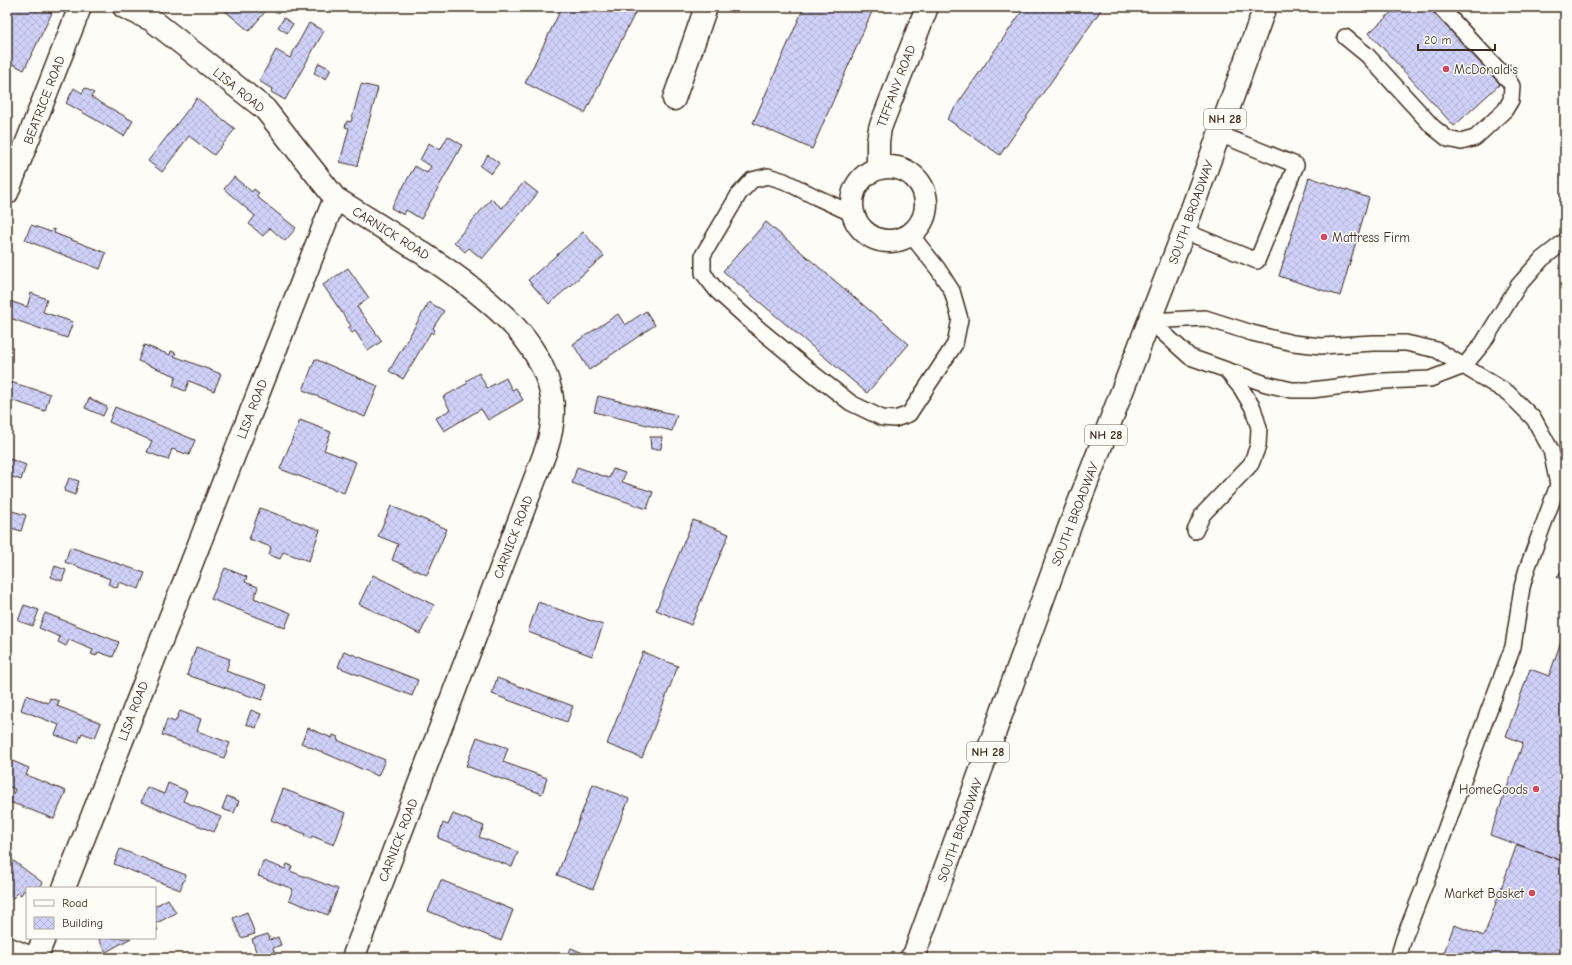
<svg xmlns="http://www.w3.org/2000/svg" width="1572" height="965" viewBox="0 0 1572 965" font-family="'Comic Neue',sans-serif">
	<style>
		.building { fill: url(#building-cross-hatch); stroke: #3b2a1e }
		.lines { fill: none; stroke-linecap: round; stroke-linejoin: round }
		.service-casing { stroke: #3b2a1e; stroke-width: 18 }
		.minor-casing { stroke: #3b2a1e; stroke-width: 25 }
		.primary-casing { stroke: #3b2a1e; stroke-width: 25 }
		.service { stroke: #fdfcf7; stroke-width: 15 }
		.minor { stroke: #fdfcf7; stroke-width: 22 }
		.primary { stroke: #fdfcf7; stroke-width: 22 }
		.poi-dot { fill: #d1495b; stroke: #fdfcf7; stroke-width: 1.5 }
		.labels { text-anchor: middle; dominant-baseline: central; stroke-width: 3; stroke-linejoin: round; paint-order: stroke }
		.shield { fill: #fdfcf7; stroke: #75695f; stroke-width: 1 }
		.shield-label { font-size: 12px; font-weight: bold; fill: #3b2a1e }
		.poi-label { font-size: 13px; fill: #3b2a1e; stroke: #fdfcf7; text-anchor: start }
		.street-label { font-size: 13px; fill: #3b2a1e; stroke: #fdfcf7 }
	</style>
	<defs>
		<pattern id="building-cross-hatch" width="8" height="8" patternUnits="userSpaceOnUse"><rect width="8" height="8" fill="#cfd1f9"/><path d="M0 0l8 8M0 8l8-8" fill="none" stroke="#b3b4d5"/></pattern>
	</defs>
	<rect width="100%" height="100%" fill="#fdfcf7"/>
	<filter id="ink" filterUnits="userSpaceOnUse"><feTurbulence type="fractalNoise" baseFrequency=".025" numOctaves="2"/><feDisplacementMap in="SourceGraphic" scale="8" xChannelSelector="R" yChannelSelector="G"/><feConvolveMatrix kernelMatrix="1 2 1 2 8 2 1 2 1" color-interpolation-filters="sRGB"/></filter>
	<g filter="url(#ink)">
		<!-- building -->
		<path class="building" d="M 13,7 L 39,7 L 52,13 L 24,70 L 7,61 L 7,18 Z
			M 226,7 L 269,7 L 249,31 L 224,10 Z
			M 562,7 L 638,7 L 585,113 L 525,83 Z
			M 804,7 L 874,7 L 812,149 L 753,123 Z
			M 1025,7 L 1103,7 L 1000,155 L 947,119 Z
			M 1397,7 L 1432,7 L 1501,83 L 1454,126 L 1369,33 Z
			M 284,18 L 293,24 L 287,33 L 278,27 Z
			M 309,23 L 324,31 L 285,100 L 271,92 L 272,89 L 259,81 L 276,50 L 290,58 Z
			M 319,63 L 331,69 L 326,79 L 314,73 Z
			M 361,84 L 378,88 L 357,166 L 340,162 L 349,128 L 345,127 L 347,121 L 351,122 Z
			M 74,88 L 82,93 L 85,88 L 94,93 L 91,97 L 133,121 L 124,136 L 66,103 Z
			M 197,98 L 235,129 L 214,155 L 189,136 L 162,172 L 148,161 Z
			M 448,136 L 462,145 L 421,219 L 406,210 L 404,215 L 391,208 L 415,166 L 427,173 L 431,166 L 420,160 L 429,143 L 440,150 Z
			M 488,155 L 499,163 L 491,174 L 480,166 Z
			M 234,177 L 252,192 L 254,189 L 259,193 L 256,196 L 296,228 L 285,241 L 270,228 L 263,236 L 249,224 L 255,216 L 224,189 Z
			M 1309,177 L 1369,198 L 1340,296 L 1279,276 Z
			M 524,182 L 538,193 L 482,259 L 469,248 L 465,252 L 454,242 L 491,199 L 502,208 Z
			M 766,222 L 909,344 L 867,393 L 723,271 Z
			M 31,225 L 51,232 L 52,229 L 55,230 L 54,233 L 106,253 L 100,269 L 25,240 Z
			M 583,232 L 604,256 L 549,304 L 528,280 Z
			M 348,268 L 369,298 L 357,307 L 382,341 L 368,351 L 355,331 L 352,333 L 348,328 L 351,326 L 323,285 Z
			M 31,293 L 47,299 L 43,312 L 73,322 L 67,338 L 7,317 L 7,300 L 27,307 Z
			M 429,302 L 444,311 L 433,328 L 435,330 L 433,334 L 431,332 L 403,379 L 389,371 Z
			M 646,311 L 655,325 L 589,370 L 573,344 L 618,314 L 625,325 Z
			M 144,345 L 170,355 L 171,351 L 176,353 L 174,356 L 221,374 L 214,391 L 189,381 L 185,391 L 173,386 L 176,376 L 138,361 Z
			M 315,359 L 378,386 L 365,417 L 303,390 Z
			M 479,373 L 487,388 L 506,378 L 512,390 L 516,388 L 523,400 L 488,420 L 481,409 L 444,431 L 436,418 L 450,410 L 443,397 L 468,383 L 466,381 Z
			M 7,381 L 50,394 L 45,411 L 7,399 Z
			M 598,396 L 677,415 L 672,431 L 594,412 Z
			M 89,398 L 107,407 L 103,416 L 85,408 Z
			M 115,407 L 195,440 L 189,455 L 172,449 L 168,460 L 147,452 L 152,441 L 109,422 Z
			M 300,420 L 331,432 L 324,450 L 356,462 L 344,493 L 280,469 Z
			M 650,437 L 662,437 L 661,449 L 651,449 Z
			M 7,458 L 26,465 L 21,480 L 7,475 Z
			M 577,467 L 609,478 L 613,469 L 625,473 L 622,482 L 653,492 L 647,509 L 572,483 Z
			M 69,478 L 79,481 L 75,495 L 64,491 Z
			M 391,506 L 447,529 L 427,575 L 392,560 L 398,544 L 378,536 Z
			M 260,508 L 320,530 L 309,561 L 283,552 L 280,559 L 269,555 L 271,547 L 249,539 Z
			M 12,511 L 26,515 L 21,531 L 8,527 Z
			M 693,520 L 729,534 L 691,625 L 656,610 Z
			M 70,547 L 145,573 L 139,589 L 119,582 L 117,588 L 108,584 L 110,579 L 65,562 Z
			M 55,566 L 66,570 L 62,581 L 51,577 Z
			M 225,568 L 247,577 L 245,582 L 258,587 L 254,598 L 291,613 L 285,628 L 211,599 Z
			M 1565,568 L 1565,584 L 1557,576 Z
			M 373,575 L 434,605 L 420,634 L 359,604 Z
			M 538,602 L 603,625 L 592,656 L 528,632 Z
			M 24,605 L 39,610 L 33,626 L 18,621 Z
			M 45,613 L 119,642 L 113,657 L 98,652 L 96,656 L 91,654 L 93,650 L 69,640 L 66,646 L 58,642 L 60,637 L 39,628 Z
			M 1565,630 L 1565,862 L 1490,835 L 1523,743 L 1506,736 L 1530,669 L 1549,676 Z
			M 196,647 L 230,659 L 226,671 L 267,685 L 262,700 L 187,675 Z
			M 344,651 L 418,680 L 412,696 L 338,667 Z
			M 643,652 L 678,666 L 642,758 L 607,744 Z
			M 497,678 L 573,706 L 567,722 L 492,694 Z
			M 26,695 L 48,703 L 50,698 L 59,701 L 57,706 L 101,723 L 95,738 L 82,733 L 78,743 L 55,735 L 59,725 L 21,710 Z
			M 251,710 L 261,714 L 256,728 L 246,724 Z
			M 180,711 L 201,719 L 197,731 L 230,743 L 224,758 L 162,735 L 167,719 L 175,722 Z
			M 308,728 L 332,738 L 333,735 L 338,737 L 337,740 L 385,760 L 378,776 L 301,743 Z
			M 477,737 L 508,748 L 503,762 L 547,778 L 542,794 L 466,766 Z
			M 8,759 L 29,768 L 26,775 L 66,791 L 54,819 L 10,802 L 15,789 L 7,786 Z
			M 168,783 L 187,791 L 183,801 L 221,817 L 214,832 L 141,802 L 147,787 L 164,794 Z
			M 593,784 L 629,799 L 593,889 L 557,875 Z
			M 283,789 L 346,813 L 334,845 L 312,836 L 311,839 L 304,836 L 305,834 L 271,820 Z
			M 227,796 L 239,801 L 234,813 L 222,809 Z
			M 453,814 L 484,826 L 479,837 L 518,852 L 512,867 L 438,838 L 443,823 L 448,825 Z
			M 1517,844 L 1565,862 L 1565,958 L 1442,958 L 1454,925 L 1484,936 Z
			M 120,849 L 186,875 L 180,890 L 114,864 Z
			M 7,856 L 43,883 L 39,888 L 27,888 L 27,893 L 24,890 L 21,895 L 18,893 L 13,898 L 7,893 Z
			M 263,861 L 285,869 L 287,864 L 292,866 L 290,871 L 338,889 L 328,915 L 289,900 L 293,889 L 258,876 Z
			M 441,880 L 513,910 L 501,941 L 428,911 Z
			M 168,899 L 176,913 L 155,924 L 158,930 L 155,931 L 155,906 Z
			M 247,912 L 255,934 L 241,938 L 233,918 Z
			M 268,934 L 270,940 L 278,937 L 281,945 L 273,948 L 276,958 L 258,958 L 252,939 Z
			M 98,938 L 131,938 L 106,952 Z
			M 571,948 L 595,958 L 566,958 Z"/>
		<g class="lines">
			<defs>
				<path id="service" d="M 1345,37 L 1367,55 L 1433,127 L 1448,139 L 1461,142 L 1475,138 L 1505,110 L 1511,100 L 1512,86 L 1509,81 L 1440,7
					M 853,214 L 816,197 L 784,181 L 768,176 L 752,180 L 739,194 L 703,255 L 703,273 L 717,291 L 759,329 L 816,376 L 851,403 L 882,418 L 895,419 L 909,414 L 955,344 L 960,319 L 952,291 L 938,269 L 911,235
					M 1184,231 L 1257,261 L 1296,165 L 1219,134
					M 1150,321 L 1205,318 L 1252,333 L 1293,343 L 1321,346 L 1374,343 L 1406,343 L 1437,350 L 1508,393 L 1534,419 L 1551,450 L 1558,485 L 1527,569 L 1522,587 L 1513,647 L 1487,715 L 1431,869 L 1404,938 L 1398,958
					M 1150,321 L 1190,357 L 1266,384 L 1292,390 L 1312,390 L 1384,381 L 1430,379 L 1464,366 L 1483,343 L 1518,286 L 1542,259 L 1565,241
					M 1195,531 L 1203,514 L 1251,464 L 1258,446 L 1259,428 L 1253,408 L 1241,388 L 1227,371"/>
				<path id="minor" d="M 674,99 L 706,7
					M852 204a37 37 0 1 1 74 0a37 37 0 1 1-74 0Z
					M 878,168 L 878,142 L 880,128 L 927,7
					M 7,193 L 80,7
					M 335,198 C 378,225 423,251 464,282 C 500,310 536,340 549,385 C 556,407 553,429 546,450 L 353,958
					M 64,888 L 335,198 L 265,109 L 152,20 L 124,7
					M 7,948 L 31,958
					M 36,958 L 44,938"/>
				<path id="primary" d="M 911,958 L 914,955 L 1061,549 L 1184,231 L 1265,7"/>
			</defs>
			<!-- service casing -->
			<use href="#service" class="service-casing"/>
			<!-- minor casing -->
			<use href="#minor" class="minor-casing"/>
			<!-- primary casing -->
			<use href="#primary" class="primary-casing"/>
			<!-- service -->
			<use href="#service" class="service"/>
			<!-- minor -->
			<use href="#minor" class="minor"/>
			<!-- primary -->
			<use href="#primary" class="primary"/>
		</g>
	</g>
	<!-- markers -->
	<g class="poi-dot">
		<circle cx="1446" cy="69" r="4"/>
		<circle cx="1324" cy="237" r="4"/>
		<circle cx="1536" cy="789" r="4"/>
		<circle cx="1532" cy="893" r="4"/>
	</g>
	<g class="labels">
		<!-- shield labels -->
		<g class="shield">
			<rect x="1204" y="109" width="42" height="20" rx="3"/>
			<rect x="1085" y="425" width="42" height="20" rx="3"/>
			<rect x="967" y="742" width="42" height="20" rx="3"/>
		</g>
		<g class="shield-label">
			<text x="1225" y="119">NH 28</text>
			<text x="1106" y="435">NH 28</text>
			<text x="988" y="752">NH 28</text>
		</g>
		<!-- poi labels -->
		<g class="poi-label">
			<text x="1454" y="69">McDonald's</text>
			<text x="1332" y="237">Mattress Firm</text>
			<text x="1528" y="789" text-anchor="end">HomeGoods</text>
			<text x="1524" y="893" text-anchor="end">Market Basket</text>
		</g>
		<!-- street labels -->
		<g class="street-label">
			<text transform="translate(896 86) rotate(-69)">TIFFANY ROAD</text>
			<text transform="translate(239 90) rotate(39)">LISA ROAD</text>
			<text transform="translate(44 100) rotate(-69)">BEATRICE ROAD</text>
			<text transform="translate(1191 212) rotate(-70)">SOUTH BROADWAY</text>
			<text transform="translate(391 233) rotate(32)">CARNICK ROAD</text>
			<text transform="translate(252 409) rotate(-69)">LISA ROAD</text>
			<text transform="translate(1075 514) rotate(-69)">SOUTH BROADWAY</text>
			<text transform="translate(513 537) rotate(-69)">CARNICK ROAD</text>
			<text transform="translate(133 711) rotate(-69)">LISA ROAD</text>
			<text transform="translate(960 830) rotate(-70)">SOUTH BROADWAY</text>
			<text transform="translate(398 840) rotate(-69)">CARNICK ROAD</text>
		</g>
	</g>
	<!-- margin -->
	<rect width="1572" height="965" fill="none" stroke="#fdfcf7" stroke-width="24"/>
	<rect x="12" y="12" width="1548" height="941" fill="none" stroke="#3b2a1e" stroke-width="1.5" filter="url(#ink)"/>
	<!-- legend -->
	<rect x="26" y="887" width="130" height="52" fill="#fdfcf7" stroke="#afa8a0"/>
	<rect x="34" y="900" width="20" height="6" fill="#fdfcf7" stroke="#afa8a0"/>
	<text x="62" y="907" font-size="12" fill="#3b2a1e">Road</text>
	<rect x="34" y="917" width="20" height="12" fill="url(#building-cross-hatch)" stroke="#afa8a0"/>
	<text x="62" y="927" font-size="12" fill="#3b2a1e">Building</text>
	<!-- scale -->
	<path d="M1418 44v6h77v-6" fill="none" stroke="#3b2a1e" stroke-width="2"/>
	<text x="1424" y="44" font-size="12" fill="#3b2a1e" stroke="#fdfcf7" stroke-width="3" paint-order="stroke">20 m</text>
</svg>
